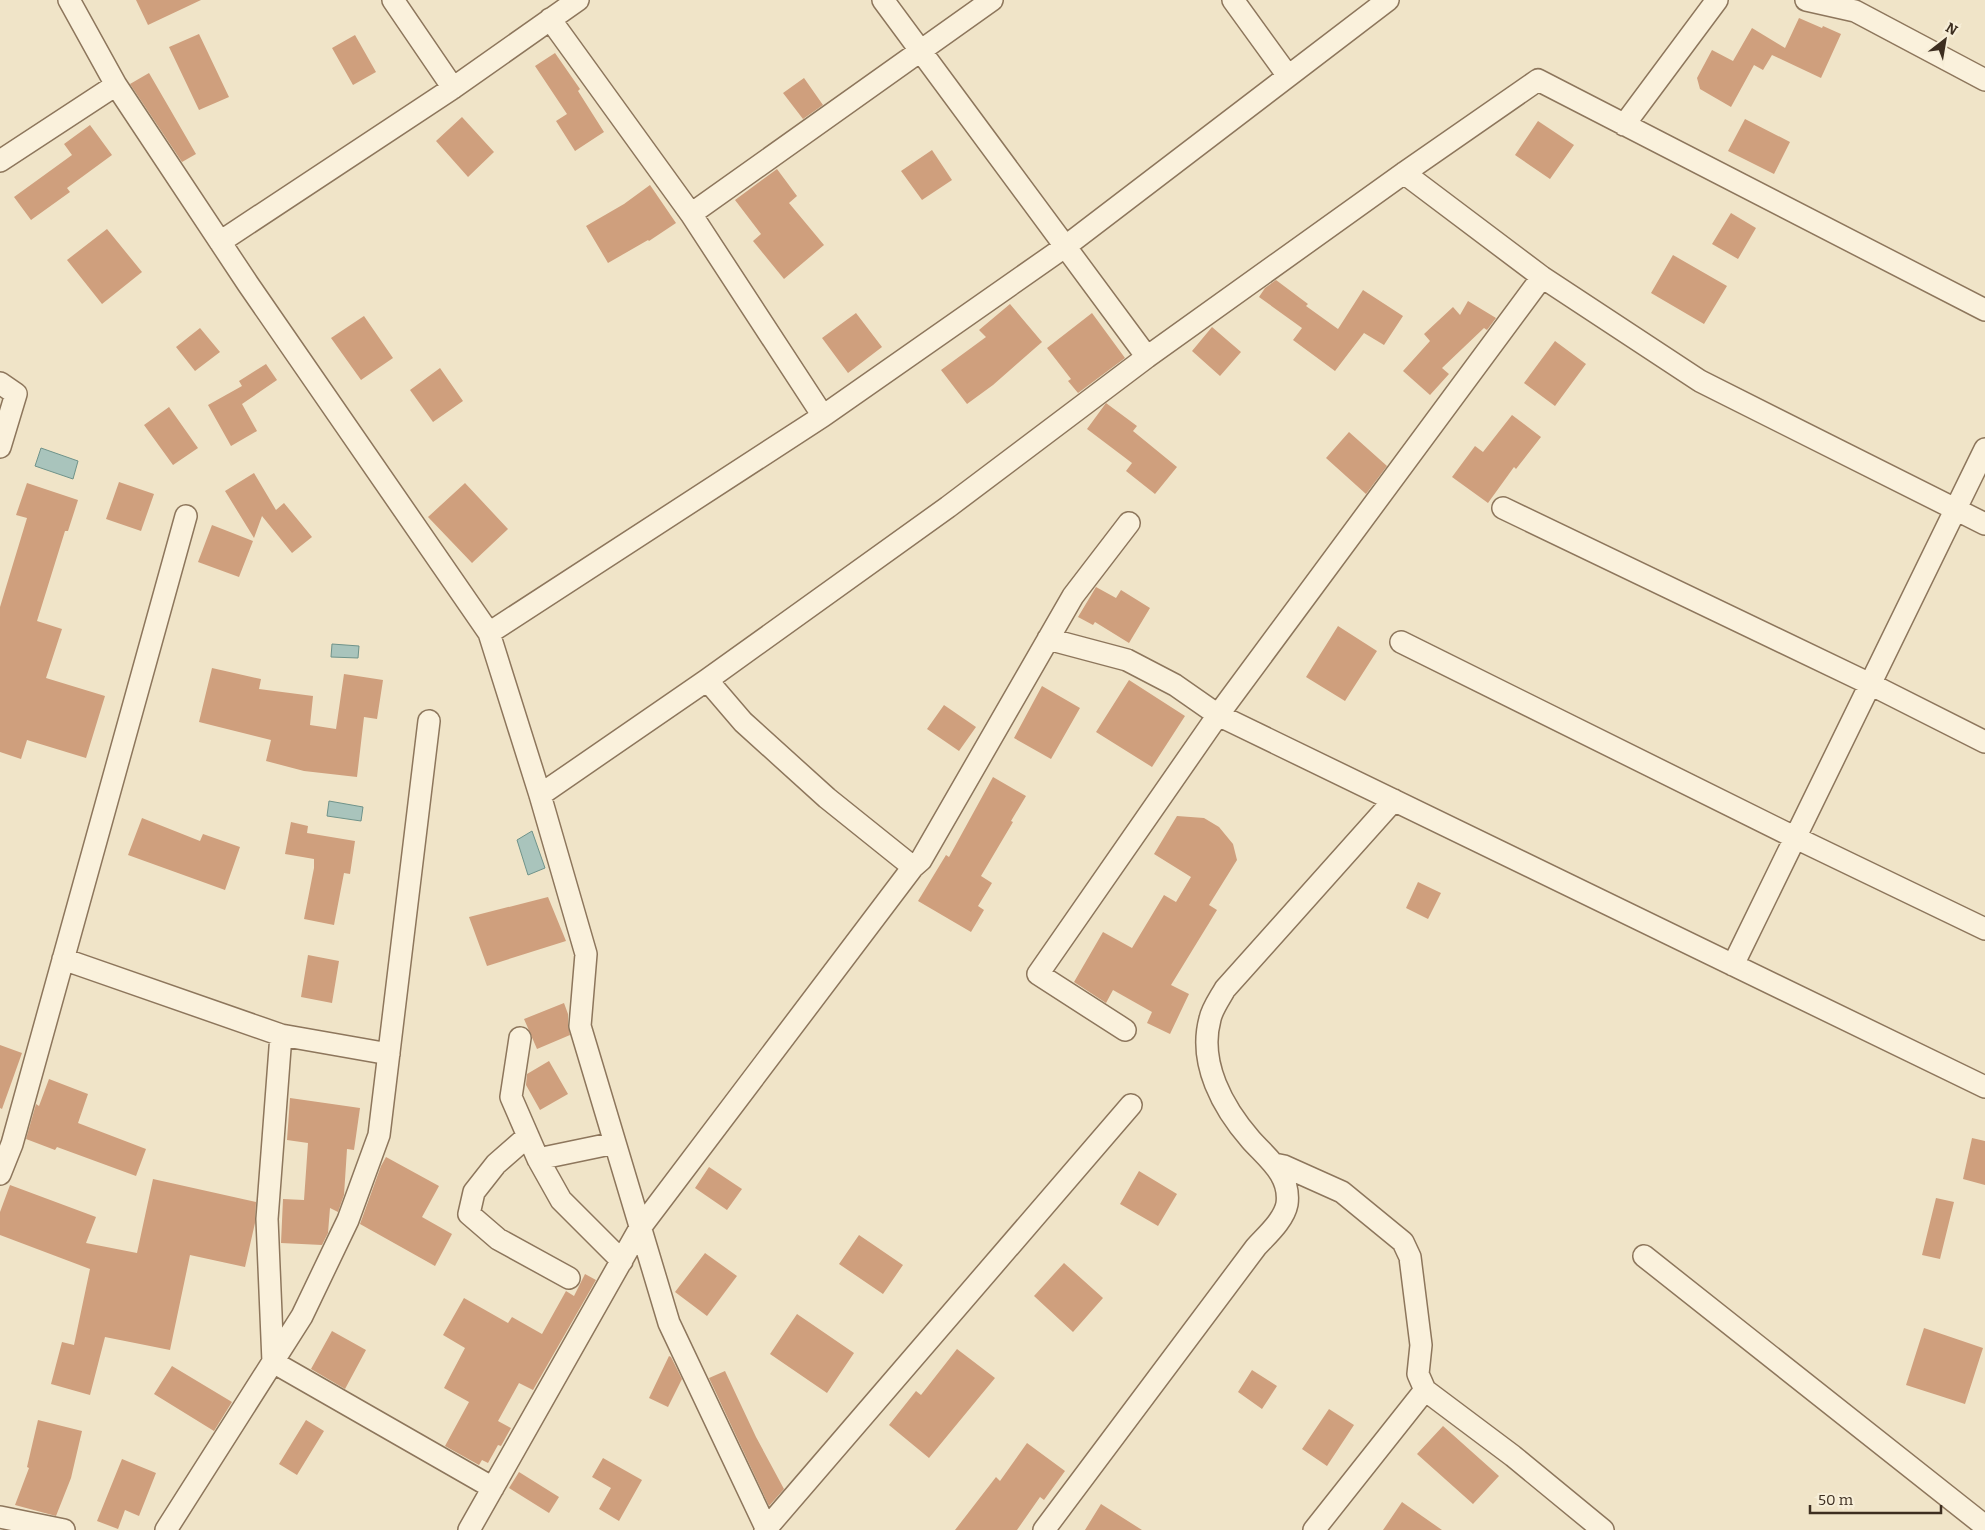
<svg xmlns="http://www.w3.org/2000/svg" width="1985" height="1530" viewBox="0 0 1985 1530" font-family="Bitter,serif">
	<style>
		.water { fill: #a9c4bc; stroke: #6f938a }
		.building { fill: #cf9f7d }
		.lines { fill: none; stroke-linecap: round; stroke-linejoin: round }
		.minor-casing { stroke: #8d765c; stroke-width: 24 }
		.minor { stroke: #faf1dc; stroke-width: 21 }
	</style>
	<rect width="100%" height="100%" fill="#f0e4c8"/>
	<!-- water -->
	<path class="water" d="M 41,448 L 78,461 L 73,479 L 35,466 Z
		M 332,644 L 359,646 L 358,658 L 331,657 Z
		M 329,801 L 363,807 L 361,821 L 327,816 Z
		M 532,831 L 545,868 L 528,875 L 517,840 Z"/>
	<!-- building -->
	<path class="building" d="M 136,0 L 201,0 L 148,25 Z
		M 1799,18 L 1822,28 L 1823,26 L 1841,34 L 1821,78 L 1772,55 L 1763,70 L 1754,65 L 1731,107 L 1700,89 L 1697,78 L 1712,50 L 1733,61 L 1752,28 L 1785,48 Z
		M 199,34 L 229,97 L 199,110 L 169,47 Z
		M 355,35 L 376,72 L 353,85 L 332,48 Z
		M 555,53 L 580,89 L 578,91 L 604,132 L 575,151 L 556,121 L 567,114 L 535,66 Z
		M 149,73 L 196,154 L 182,162 L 130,84 Z
		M 804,78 L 823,105 L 803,119 L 783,93 Z
		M 462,117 L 494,152 L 468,177 L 436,141 Z
		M 1745,119 L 1790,142 L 1774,174 L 1728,151 Z
		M 1538,121 L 1574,145 L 1550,179 L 1515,155 Z
		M 90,125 L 112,155 L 67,188 L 70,192 L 31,220 L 14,197 L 72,155 L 64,144 Z
		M 932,150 L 952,180 L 922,200 L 901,171 Z
		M 777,169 L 797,196 L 789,203 L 824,245 L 784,279 L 753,241 L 761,234 L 735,200 Z
		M 650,185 L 676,223 L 649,241 L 648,240 L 608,263 L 586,226 L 624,204 Z
		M 1731,213 L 1756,228 L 1738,259 L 1712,244 Z
		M 107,229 L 142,272 L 102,304 L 67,260 Z
		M 1673,255 L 1727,286 L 1704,324 L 1651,293 Z
		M 1276,280 L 1308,304 L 1306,306 L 1338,329 L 1363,290 L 1403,316 L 1384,345 L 1364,333 L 1335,371 L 1293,340 L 1302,328 L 1259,297 L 1265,288 Z
		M 1468,301 L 1496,318 L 1487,330 L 1484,328 L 1442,368 L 1449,374 L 1430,395 L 1403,371 L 1430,341 L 1424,334 L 1453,307 L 1460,315 Z
		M 1010,304 L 1042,342 L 993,385 L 967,404 L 941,370 L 986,337 L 979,330 Z
		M 856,313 L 882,347 L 848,373 L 822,338 Z
		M 1092,313 L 1125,358 L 1078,393 L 1068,381 L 1071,379 L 1047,348 Z
		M 364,316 L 393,358 L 361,380 L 331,338 Z
		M 1212,327 L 1241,352 L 1220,376 L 1192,351 Z
		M 200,328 L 220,352 L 195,371 L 176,347 Z
		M 1555,341 L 1586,364 L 1555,406 L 1524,383 Z
		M 266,364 L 277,380 L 242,404 L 257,431 L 231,446 L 208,405 L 242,386 L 239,381 Z
		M 440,368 L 463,401 L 433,422 L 410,390 Z
		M 1106,403 L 1137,426 L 1133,431 L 1177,467 L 1155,494 L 1126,471 L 1132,463 L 1087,429 Z
		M 169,407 L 198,448 L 173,465 L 144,425 Z
		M 1512,415 L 1541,437 L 1516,469 L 1514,467 L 1488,503 L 1452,477 L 1475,446 L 1483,452 Z
		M 1349,432 L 1387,466 L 1366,494 L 1326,458 Z
		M 254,473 L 276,510 L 284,503 L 312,537 L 292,553 L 262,516 L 254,538 L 225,491 Z
		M 119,482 L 154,494 L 141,531 L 106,519 Z
		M 27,483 L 78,500 L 68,531 L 65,531 L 37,621 L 62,629 L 46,678 L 105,696 L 86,758 L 27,740 L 21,759 L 0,752 L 0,607 L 27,518 L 16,515 Z
		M 465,483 L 508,529 L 472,563 L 428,517 Z
		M 212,525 L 253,541 L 239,577 L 198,562 Z
		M 1096,587 L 1116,598 L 1121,590 L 1150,608 L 1129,643 L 1095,622 L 1093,625 L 1078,617 Z
		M 1338,626 L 1377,651 L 1345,701 L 1306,677 Z
		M 212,668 L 261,679 L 259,689 L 313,696 L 310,725 L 336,729 L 344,674 L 383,680 L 377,719 L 364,717 L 357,777 L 304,771 L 266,761 L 271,740 L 199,722 Z
		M 1129,680 L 1185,716 L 1152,767 L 1096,732 Z
		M 1042,686 L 1080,708 L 1051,759 L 1014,738 Z
		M 944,705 L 976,727 L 959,751 L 927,729 Z
		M 993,777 L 1026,796 L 1011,821 L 1013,822 L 981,876 L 992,883 L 978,906 L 984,910 L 971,932 L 918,901 L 946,855 L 949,857 Z
		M 1177,816 L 1204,818 L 1219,827 L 1233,844 L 1237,860 L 1209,905 L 1217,910 L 1171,985 L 1189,994 L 1170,1034 L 1147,1023 L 1152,1012 L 1113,990 L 1106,1003 L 1074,982 L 1103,932 L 1132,948 L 1164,895 L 1176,902 L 1191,877 L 1154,854 Z
		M 142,818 L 200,841 L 203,834 L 240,847 L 225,890 L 128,855 Z
		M 291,822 L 308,826 L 307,833 L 355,841 L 350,874 L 344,873 L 334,925 L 304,919 L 314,868 L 314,859 L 285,854 Z
		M 1418,882 L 1441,893 L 1428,919 L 1406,908 Z
		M 548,897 L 566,941 L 487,966 L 469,917 Z
		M 308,955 L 339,961 L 332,1003 L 301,997 Z
		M 564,1003 L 568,1014 L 568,1025 L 570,1035 L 537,1049 L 524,1019 Z
		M 0,1045 L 22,1053 L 2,1109 L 0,1108 Z
		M 549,1061 L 568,1094 L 540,1110 L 526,1085 L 527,1074 Z
		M 49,1079 L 88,1094 L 78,1123 L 146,1149 L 136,1176 L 57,1147 L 55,1150 L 26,1139 L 36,1104 L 39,1106 Z
		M 290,1098 L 360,1108 L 354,1150 L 347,1149 L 344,1195 L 338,1212 L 330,1208 L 328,1233 L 322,1245 L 281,1243 L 283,1199 L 304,1200 L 308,1143 L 287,1140 Z
		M 1972,1138 L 1985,1141 L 1985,1185 L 1963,1179 Z
		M 386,1157 L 439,1186 L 422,1217 L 452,1234 L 435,1266 L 360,1224 L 381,1166 Z
		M 709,1167 L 742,1189 L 727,1210 L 695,1188 Z
		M 1139,1171 L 1177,1194 L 1158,1226 L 1120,1204 Z
		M 153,1179 L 256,1202 L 255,1223 L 245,1267 L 190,1255 L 170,1350 L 105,1337 L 90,1395 L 51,1384 L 62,1342 L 74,1345 L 90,1269 L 0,1235 L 0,1212 L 10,1185 L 96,1217 L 86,1243 L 137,1253 Z
		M 1936,1198 L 1954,1202 L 1940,1259 L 1922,1255 Z
		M 859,1235 L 903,1265 L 883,1294 L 839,1264 Z
		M 705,1253 L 737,1276 L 707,1316 L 675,1292 Z
		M 1064,1263 L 1103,1298 L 1073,1332 L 1034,1296 Z
		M 585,1274 L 596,1280 L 533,1390 L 519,1383 L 498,1421 L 511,1428 L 501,1446 L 498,1445 L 488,1463 L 482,1460 L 479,1465 L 445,1446 L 469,1402 L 444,1388 L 465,1348 L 443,1335 L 464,1298 L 508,1323 L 512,1317 L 542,1334 L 566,1291 L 574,1296 Z
		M 797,1314 L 854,1353 L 827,1393 L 770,1354 Z
		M 1924,1328 L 1983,1348 L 1965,1404 L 1906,1385 Z
		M 332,1331 L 366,1350 L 345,1389 L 311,1369 Z
		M 957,1349 L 995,1378 L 929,1458 L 889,1425 L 916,1391 L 921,1395 Z
		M 669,1356 L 671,1357 L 682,1379 L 668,1407 L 649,1398 Z
		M 172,1366 L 232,1402 L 214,1431 L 154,1394 Z
		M 1252,1370 L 1277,1386 L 1262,1409 L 1238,1392 Z
		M 725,1371 L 756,1437 L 784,1489 L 769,1506 L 709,1378 Z
		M 1329,1409 L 1354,1425 L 1327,1466 L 1302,1449 Z
		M 38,1420 L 82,1431 L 71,1478 L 56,1516 L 15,1505 L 29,1468 L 27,1467 Z
		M 306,1420 L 324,1431 L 297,1475 L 279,1464 Z
		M 1443,1426 L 1499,1476 L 1473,1504 L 1417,1454 Z
		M 1027,1443 L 1065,1471 L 1044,1500 L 1040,1497 L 1017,1530 L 955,1530 L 996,1477 L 1000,1481 Z
		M 603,1458 L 642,1480 L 619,1521 L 599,1509 L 611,1488 L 592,1477 Z
		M 122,1459 L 156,1473 L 139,1516 L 125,1510 L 118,1529 L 97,1521 Z
		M 519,1472 L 559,1497 L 549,1513 L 509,1488 Z
		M 1402,1502 L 1442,1530 L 1383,1530 Z
		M 1101,1504 L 1142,1530 L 1085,1530 Z"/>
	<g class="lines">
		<defs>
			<path id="minor" d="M 69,0 L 116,85 L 248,284 L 489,633 L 540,795 L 586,954 L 580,1026 L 669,1323 L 767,1530
				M 393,0 L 453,88
				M 883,0 L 1147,357
				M 1233,0 L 1288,76
				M 1806,0 L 1855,11 L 1985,80
				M 550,19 L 691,214 L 823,416
				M 1624,125 L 1717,0
				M 0,161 L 116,85
				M 1404,173 L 1542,277 L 1700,381 L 1985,524
				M 691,214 L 992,0
				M 220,242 L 453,88 L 578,0
				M 0,383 L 16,394 L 0,447
				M 1503,508 L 1870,684 L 1985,742
				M 489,633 L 823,416 L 1066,246 L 1388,0
				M 1048,639 L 1127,660 L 1175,685 L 1218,715 L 1985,1087
				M 1401,642 L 1796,838 L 1985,929
				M 707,680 L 743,722 L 827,798 L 913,867
				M 540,795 L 707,680 L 948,507 L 1147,357 L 1404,173 L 1538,80 L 1985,310
				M 63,959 L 281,1035
				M 1733,965 L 1985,449
				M 1125,1030 L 1038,974 L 1218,715 L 1542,277
				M 520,1038 L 511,1097 L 538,1159 L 561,1200 L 622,1261
				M 389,1054 L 281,1035 L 267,1219 L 273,1362 L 493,1488
				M 528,1136 L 496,1164 L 474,1192 L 469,1214 L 498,1239 L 569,1278
				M 538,1159 L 615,1143
				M 1274,1164 L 1284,1166 L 1342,1192 L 1403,1242 L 1410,1257 L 1421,1345 L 1418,1374 L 1425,1390 L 1513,1456 L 1603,1530
				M 0,1174 L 12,1144 L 186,516
				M 1644,1256 L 1985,1526
				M 0,1517 L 64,1530
				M 166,1530 L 302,1316 L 348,1220 L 379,1135 L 429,721
				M 469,1530 L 640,1228 L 913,867 L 921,860 L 1073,596 L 1129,523
				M 765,1530 L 1131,1105
				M 1044,1530 L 1256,1247 C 1267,1235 1284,1220 1287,1204 C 1291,1175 1267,1158 1251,1140 C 1223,1108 1198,1063 1210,1019 C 1212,1009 1220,998 1225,989 L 1394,800
				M 1314,1530 L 1425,1390"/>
		</defs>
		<!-- minor casing -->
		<use href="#minor" class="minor-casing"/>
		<!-- minor -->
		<use href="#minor" class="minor"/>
	</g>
	<!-- north arrow -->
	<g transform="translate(1945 40) rotate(31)" stroke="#f7eed8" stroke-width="4" paint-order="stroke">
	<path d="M0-4L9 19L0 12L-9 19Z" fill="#3d2e20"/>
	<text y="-8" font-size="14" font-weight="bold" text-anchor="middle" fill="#3d2e20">N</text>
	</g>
	<!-- scale -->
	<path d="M1810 1505v8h131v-8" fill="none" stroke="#3d2e20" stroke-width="2.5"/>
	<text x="1818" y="1505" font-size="15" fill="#3d2e20" stroke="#f7eed8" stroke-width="4" paint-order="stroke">50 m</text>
</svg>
